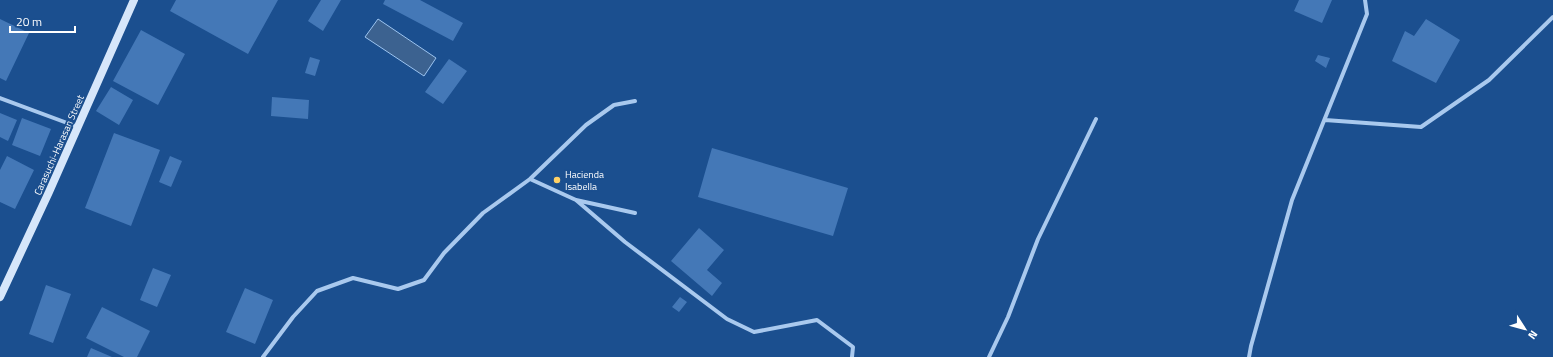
<svg xmlns="http://www.w3.org/2000/svg" width="1553" height="357" viewBox="0 0 1553 357" font-family="'Titillium Web',sans-serif">
	<style>
		.water { fill: #3c6290; stroke: #9cc4f0 }
		.building { fill: #4478b7 }
		.lines { fill: none; stroke-linecap: round; stroke-linejoin: round }
		.street { stroke: #a9c9ee; stroke-width: 4 }
		.secondary { stroke: #d6e6fa; stroke-width: 8 }
		.poi-dot { fill: #ffd166; stroke: #1b4f8f; stroke-width: 1.5 }
		.labels { text-anchor: middle; dominant-baseline: central; stroke-width: 3.5; stroke-linejoin: round; paint-order: stroke }
		.street-label { font-size: 10px; fill: #fff; stroke: #1b4f8f }
		.poi-label { font-size: 10px; fill: #fff; stroke: #1b4f8f; text-anchor: start }
	</style>
	<rect width="100%" height="100%" fill="#1b4f8f"/>
	<!-- water -->
	<path class="water" d="M 378,19 L 436,58 L 424,76 L 365,37 Z"/>
	<!-- building -->
	<path class="building" d="M 176,0 L 278,0 L 248,54 L 170,11 Z
		M 321,0 L 341,0 L 323,31 L 308,21 Z
		M 385,0 L 420,0 L 463,23 L 453,41 L 383,4 Z
		M 1299,0 L 1332,0 L 1322,23 L 1294,11 Z
		M 0,19 L 29,33 L 6,81 L 0,78 Z
		M 1426,19 L 1460,40 L 1436,83 L 1392,61 L 1405,31 L 1414,36 Z
		M 141,30 L 185,54 L 158,105 L 113,81 Z
		M 1318,55 L 1330,58 L 1326,68 L 1315,61 Z
		M 310,57 L 320,60 L 315,76 L 305,73 Z
		M 449,59 L 467,71 L 443,104 L 425,92 Z
		M 111,87 L 133,100 L 119,125 L 96,111 Z
		M 272,97 L 309,100 L 308,119 L 271,116 Z
		M 0,113 L 17,120 L 8,141 L 0,137 Z
		M 22,118 L 51,129 L 40,156 L 12,145 Z
		M 114,133 L 160,150 L 131,226 L 85,208 Z
		M 712,148 L 848,188 L 833,236 L 698,197 Z
		M 7,156 L 34,170 L 15,209 L 0,202 L 0,170 Z
		M 170,156 L 182,161 L 171,187 L 159,182 Z
		M 699,228 L 724,250 L 707,270 L 722,283 L 712,296 L 671,261 Z
		M 153,268 L 171,275 L 157,307 L 140,300 Z
		M 46,285 L 71,294 L 53,343 L 29,334 Z
		M 245,288 L 273,300 L 255,344 L 226,332 Z
		M 680,297 L 687,302 L 679,312 L 672,307 Z
		M 102,307 L 150,331 L 137,357 L 124,357 L 86,338 Z
		M 91,348 L 112,357 L 87,357 Z"/>
	<g class="lines">
		<!-- street -->
		<path class="street" d="M 0,98 L 78,127
			M 1325,120 L 1421,127 L 1489,80 L 1553,17
			M 530,179 L 576,200 L 635,213
			M 576,200 L 625,242 L 727,319 L 754,332 L 817,320 L 853,347 L 852,357
			M 263,357 L 293,317 L 317,291 L 353,278 L 398,289 L 424,280 L 444,253 L 483,213 L 530,179 L 586,125 L 614,105 L 635,101
			M 989,357 L 1008,317 L 1038,239 L 1096,119
			M 1249,357 L 1251,346 L 1292,200 L 1367,14 L 1365,0"/>
		<!-- secondary -->
		<path class="secondary" d="M 0,297 L 49,192 L 134,0"/>
	</g>
	<!-- markers -->
	<circle class="poi-dot" cx="557" cy="180" r="4"/>
	<g class="labels">
		<!-- street labels -->
		<g class="street-label">
			<text transform="translate(59 145) rotate(-66)">Carasuchi-Harasan Street</text>
		</g>
		<!-- poi labels -->
		<g class="poi-label">
			<text x="565" y="174">Hacienda<tspan x="565" dy="12">Isabella</tspan></text>
		</g>
	</g>
	<!-- north arrow -->
	<g transform="translate(1525 329) rotate(126)" stroke="#1b4f8f" stroke-width="3" paint-order="stroke">
	<path d="M0-3L7 15L0 10L-7 15Z" fill="#ffffff"/>
	<text y="-6" font-size="11" font-weight="bold" text-anchor="middle" fill="#ffffff">N</text>
	</g>
	<!-- scale -->
	<path d="M10 26v6h65v-6" fill="none" stroke="#ffffff" stroke-width="2"/>
	<text x="16" y="26" font-size="12" fill="#ffffff" stroke="#1b4f8f" stroke-width="3" paint-order="stroke">20 m</text>
</svg>
